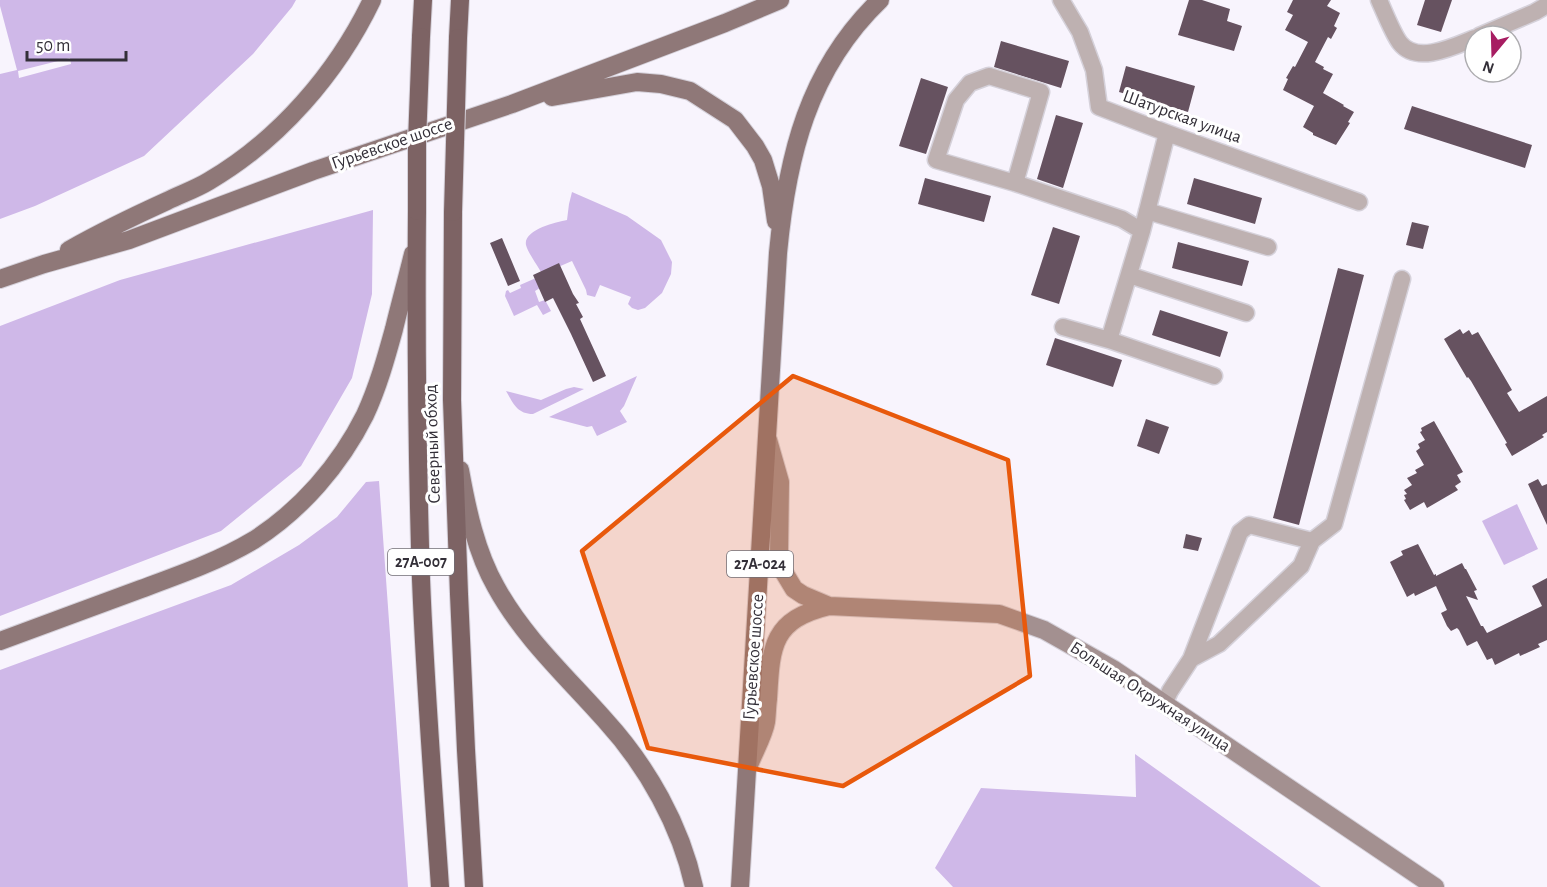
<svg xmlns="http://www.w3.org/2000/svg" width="1547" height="887" viewBox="0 0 1547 887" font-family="'Alegreya Sans',sans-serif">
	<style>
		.green { fill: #cfb8e8; fill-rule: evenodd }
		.building { fill: #665260 }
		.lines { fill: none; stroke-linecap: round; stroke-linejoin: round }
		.street-casing { stroke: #d5d1da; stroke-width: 19 }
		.secondary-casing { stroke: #d5d1da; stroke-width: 20 }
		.primary-casing { stroke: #d5d1da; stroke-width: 20 }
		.highway-casing { stroke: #d5d1da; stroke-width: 20 }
		.street { stroke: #beb1b1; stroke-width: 16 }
		.secondary { stroke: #a39090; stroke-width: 18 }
		.primary { stroke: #8f7878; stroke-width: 18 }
		.highway { stroke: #7d6364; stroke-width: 18 }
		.highway-bridge-casing { stroke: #d5d1da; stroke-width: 20; stroke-linecap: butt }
		.highway-bridge { stroke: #7d6364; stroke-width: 18 }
		.marked { fill: #e8590c; fill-opacity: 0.2; stroke: #e8590c; stroke-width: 4.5; stroke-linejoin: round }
		.labels { text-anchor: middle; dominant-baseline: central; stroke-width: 6; stroke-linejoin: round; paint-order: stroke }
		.shield { fill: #fff; stroke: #706d74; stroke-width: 1.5 }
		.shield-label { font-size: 16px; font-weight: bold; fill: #332f38 }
		.street-label { font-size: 18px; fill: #332f38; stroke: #fff }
	</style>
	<rect width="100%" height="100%" fill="#f8f4fd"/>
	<!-- green -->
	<path class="green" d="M 0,0 L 296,0 L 292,7 L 253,54 L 144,156 L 35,206 L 0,219 L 0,74 L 17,70 L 0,6 ZM 70,58 L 71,64 L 19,78 L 18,71 Z
		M 572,192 L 627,216 L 661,240 L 672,262 L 671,274 L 662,293 L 645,308 L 638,310 L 632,308 L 628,304 L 631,297 L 600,285 L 595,297 L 587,295 L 586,290 L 572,261 L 542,274 C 538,266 528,253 526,245 C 523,230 556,222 567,220 L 569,204 Z
		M 373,210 L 372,294 L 352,378 L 301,466 L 221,531 L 0,616 L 0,326 L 120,280 Z
		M 536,278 L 540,288 L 535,291 L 539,302 L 545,300 L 551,311 L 543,315 L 537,305 L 514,316 L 505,296 L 506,291 L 508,290 L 510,293 L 521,288 L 520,285 Z
		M 637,376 L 624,406 L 620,411 L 627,422 L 597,436 L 592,426 L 587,427 L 549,417 Z
		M 574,387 L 584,389 L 533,414 C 517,414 513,403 506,391 L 541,400 L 566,389 Z
		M 379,481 L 408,887 L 0,887 L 0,670 L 231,585 L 299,545 L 337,517 L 366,482 Z
		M 1517,504 L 1538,549 L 1504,565 L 1482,521 Z
		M 1135,754 L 1321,887 L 953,887 L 935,868 L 981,788 L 1136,797 Z"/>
	<!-- building -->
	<path class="building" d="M 1189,0 L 1202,0 L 1230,9 L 1227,21 L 1242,26 L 1234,51 L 1178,35 Z
		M 1293,0 L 1331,0 L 1327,6 L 1340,13 L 1334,26 L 1337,28 L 1331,39 L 1328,37 L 1315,62 L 1324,67 L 1323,69 L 1333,74 L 1323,93 L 1344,105 L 1343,106 L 1354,112 L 1348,122 L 1350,123 L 1336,145 L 1313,135 L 1313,133 L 1303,127 L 1314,106 L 1283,90 L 1288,79 L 1286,78 L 1293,66 L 1295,67 L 1308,42 L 1285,30 L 1293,15 L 1287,12 Z
		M 1425,0 L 1452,0 L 1441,32 L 1417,25 Z
		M 1001,41 L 1069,61 L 1061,88 L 994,67 Z
		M 1126,66 L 1195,86 L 1188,112 L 1119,92 Z
		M 921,78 L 948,87 L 926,154 L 899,146 Z
		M 1412,106 L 1532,145 L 1525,168 L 1404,129 Z
		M 1056,115 L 1083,123 L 1063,188 L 1037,179 Z
		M 925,178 L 991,196 L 984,222 L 918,204 Z
		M 1194,178 L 1262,198 L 1255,224 L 1187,204 Z
		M 1412,222 L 1429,226 L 1423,249 L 1406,245 Z
		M 1053,227 L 1080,236 L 1059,304 L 1031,295 Z
		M 502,238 L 520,281 L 508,286 L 490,243 Z
		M 1178,242 L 1249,261 L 1242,286 L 1172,268 Z
		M 559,263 L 573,294 L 579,303 L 576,304 L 583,317 L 580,319 L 606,376 L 593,382 L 571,334 L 553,298 L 545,302 L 533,275 Z
		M 1338,268 L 1364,275 L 1299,525 L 1273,518 Z
		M 1160,310 L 1228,332 L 1220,357 L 1152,335 Z
		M 1460,329 L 1463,334 L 1469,330 L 1472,335 L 1478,332 L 1512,390 L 1507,393 L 1519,412 L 1547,396 L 1547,432 L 1542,435 L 1544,437 L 1512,456 L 1505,444 L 1507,443 L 1471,381 L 1468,377 L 1467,378 L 1444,339 Z
		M 1055,338 L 1122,360 L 1113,387 L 1046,365 Z
		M 1146,419 L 1169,427 L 1159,454 L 1137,446 Z
		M 1434,421 L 1463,472 L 1457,475 L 1461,482 L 1455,486 L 1458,490 L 1427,508 L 1424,502 L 1410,510 L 1404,500 L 1406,499 L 1404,495 L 1407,494 L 1404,490 L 1412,485 L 1407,478 L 1417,473 L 1415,470 L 1424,465 L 1416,451 L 1420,448 L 1418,444 L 1425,440 L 1420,432 L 1422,431 L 1421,428 Z
		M 1538,479 L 1542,486 L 1547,484 L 1547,525 L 1528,484 Z
		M 1186,534 L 1202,538 L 1198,551 L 1183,548 Z
		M 1418,544 L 1434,575 L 1436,574 L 1436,576 L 1462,563 L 1465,569 L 1466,569 L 1477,590 L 1474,591 L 1478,600 L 1466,596 L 1481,626 L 1483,626 L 1487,633 L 1542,606 L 1532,586 L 1547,578 L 1547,640 L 1538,644 L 1540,647 L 1520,656 L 1519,653 L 1495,665 L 1492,658 L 1487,660 L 1477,641 L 1467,646 L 1459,630 L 1457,628 L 1451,631 L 1447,626 L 1441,613 L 1447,610 L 1436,586 L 1415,596 L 1414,593 L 1407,597 L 1390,562 L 1403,555 L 1401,551 Z"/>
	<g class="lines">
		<defs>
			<path id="street" d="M 1061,0 L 1080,32 L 1094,70 L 1099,107 L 1167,133 L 1359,202
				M 1379,0 C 1384,11 1393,34 1400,43 C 1417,65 1455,46 1475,38
				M 1479,36 L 1535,12 L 1547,5
				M 1015,183 L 1041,92 L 989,76 L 970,83 L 956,100 L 936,160 L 1015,183 L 1122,219 L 1142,231
				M 1147,211 L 1268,247
				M 1129,275 L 1246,313
				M 1063,327 L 1109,340 L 1214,376
				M 1109,340 L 1142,231 L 1167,133
				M 1191,659 L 1219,644 L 1301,566 L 1312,541 L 1334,524 L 1402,279
				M 1164,704 L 1170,691 L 1191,659 L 1240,532 L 1249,525 L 1312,541"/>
			<path id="secondary" d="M 768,440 L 780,482 L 779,556 L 782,569 L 794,589 L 803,595 L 829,606
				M 749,765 C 754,752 764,735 766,722 C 767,714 767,706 768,699 C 771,647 771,620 829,606 L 999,614 L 1044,630 L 1113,669 L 1435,887"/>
			<path id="primary" d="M 552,97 L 637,82 L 661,84 L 690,91 L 735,120 L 755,146 L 763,160 L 771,186 L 776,221
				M 69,250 C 101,232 134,216 167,201 C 181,194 196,189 209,181 C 279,140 337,73 372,0
				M 0,279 L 44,264 L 129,240 L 313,171 L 512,104 L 725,23 L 780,0
				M 460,470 C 467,509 476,552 496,587 C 524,638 567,677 605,720 C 647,766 681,826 694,887
				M 0,641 C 47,624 94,606 141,589 C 179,575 219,561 254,540 C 301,510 340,465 365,415 C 378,387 386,358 394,329 C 400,304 407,279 413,254
				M 740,887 L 778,253 C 787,157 808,69 880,0"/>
			<path id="highway" d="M 421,37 L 423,0
				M 458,38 L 460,0
				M 417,211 C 416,333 417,456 421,579 C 425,682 433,784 440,887
				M 453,212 L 452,400 L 459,594 L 466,750 L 474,887"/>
		</defs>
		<!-- street casing -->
		<use href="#street" class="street-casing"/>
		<!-- secondary casing -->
		<use href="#secondary" class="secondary-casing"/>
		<!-- primary casing -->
		<use href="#primary" class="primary-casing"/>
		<!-- highway casing -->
		<use href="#highway" class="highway-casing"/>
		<!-- street -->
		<use href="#street" class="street"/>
		<!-- secondary -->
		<use href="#secondary" class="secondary"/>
		<!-- primary -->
		<use href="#primary" class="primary"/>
		<!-- highway -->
		<use href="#highway" class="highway"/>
		<defs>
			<path id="highway-bridge" d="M 417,211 L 417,142 L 421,37
				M 453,212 L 458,38"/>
		</defs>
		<!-- highway-bridge casing -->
		<use href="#highway-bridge" class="highway-bridge-casing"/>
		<!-- highway-bridge -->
		<use href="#highway-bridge" class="highway-bridge"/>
	</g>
	<!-- marked area -->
	<path class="marked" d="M 793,376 L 1008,460 L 1030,676 L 843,786 L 648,748 L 582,551 Z"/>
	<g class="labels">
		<!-- shield labels -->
		<g class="shield">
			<rect x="388" y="549" width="66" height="26" rx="4.5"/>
			<rect x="727" y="551" width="66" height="26" rx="4.5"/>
		</g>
		<g class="shield-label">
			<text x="421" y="562">27А-007</text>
			<text x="760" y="564">27А-024</text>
		</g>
		<!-- street labels -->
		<g class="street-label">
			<text transform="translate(1182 117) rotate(20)">Шатурская улица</text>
			<text transform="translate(392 144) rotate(-19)">Гурьевское шоссе</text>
			<text transform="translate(433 444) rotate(-92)">Северный обход</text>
			<text transform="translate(754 657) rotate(-86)">Гурьевское шоссе</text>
			<text transform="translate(1150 697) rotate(33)">Большая Окружная улица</text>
		</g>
	</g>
	<!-- north arrow -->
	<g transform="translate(1493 54) rotate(199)"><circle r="28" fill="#ffffff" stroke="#adacaf" stroke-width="1.5"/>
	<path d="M0-4.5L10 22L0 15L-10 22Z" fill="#a71d62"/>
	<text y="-9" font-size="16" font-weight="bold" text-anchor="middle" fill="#332f38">N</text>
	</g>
	<!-- scale -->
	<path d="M27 51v9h99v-9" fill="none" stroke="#332f38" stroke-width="3"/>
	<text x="36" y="51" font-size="18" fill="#332f38" stroke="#ffffff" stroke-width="4.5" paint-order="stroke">50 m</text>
</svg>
